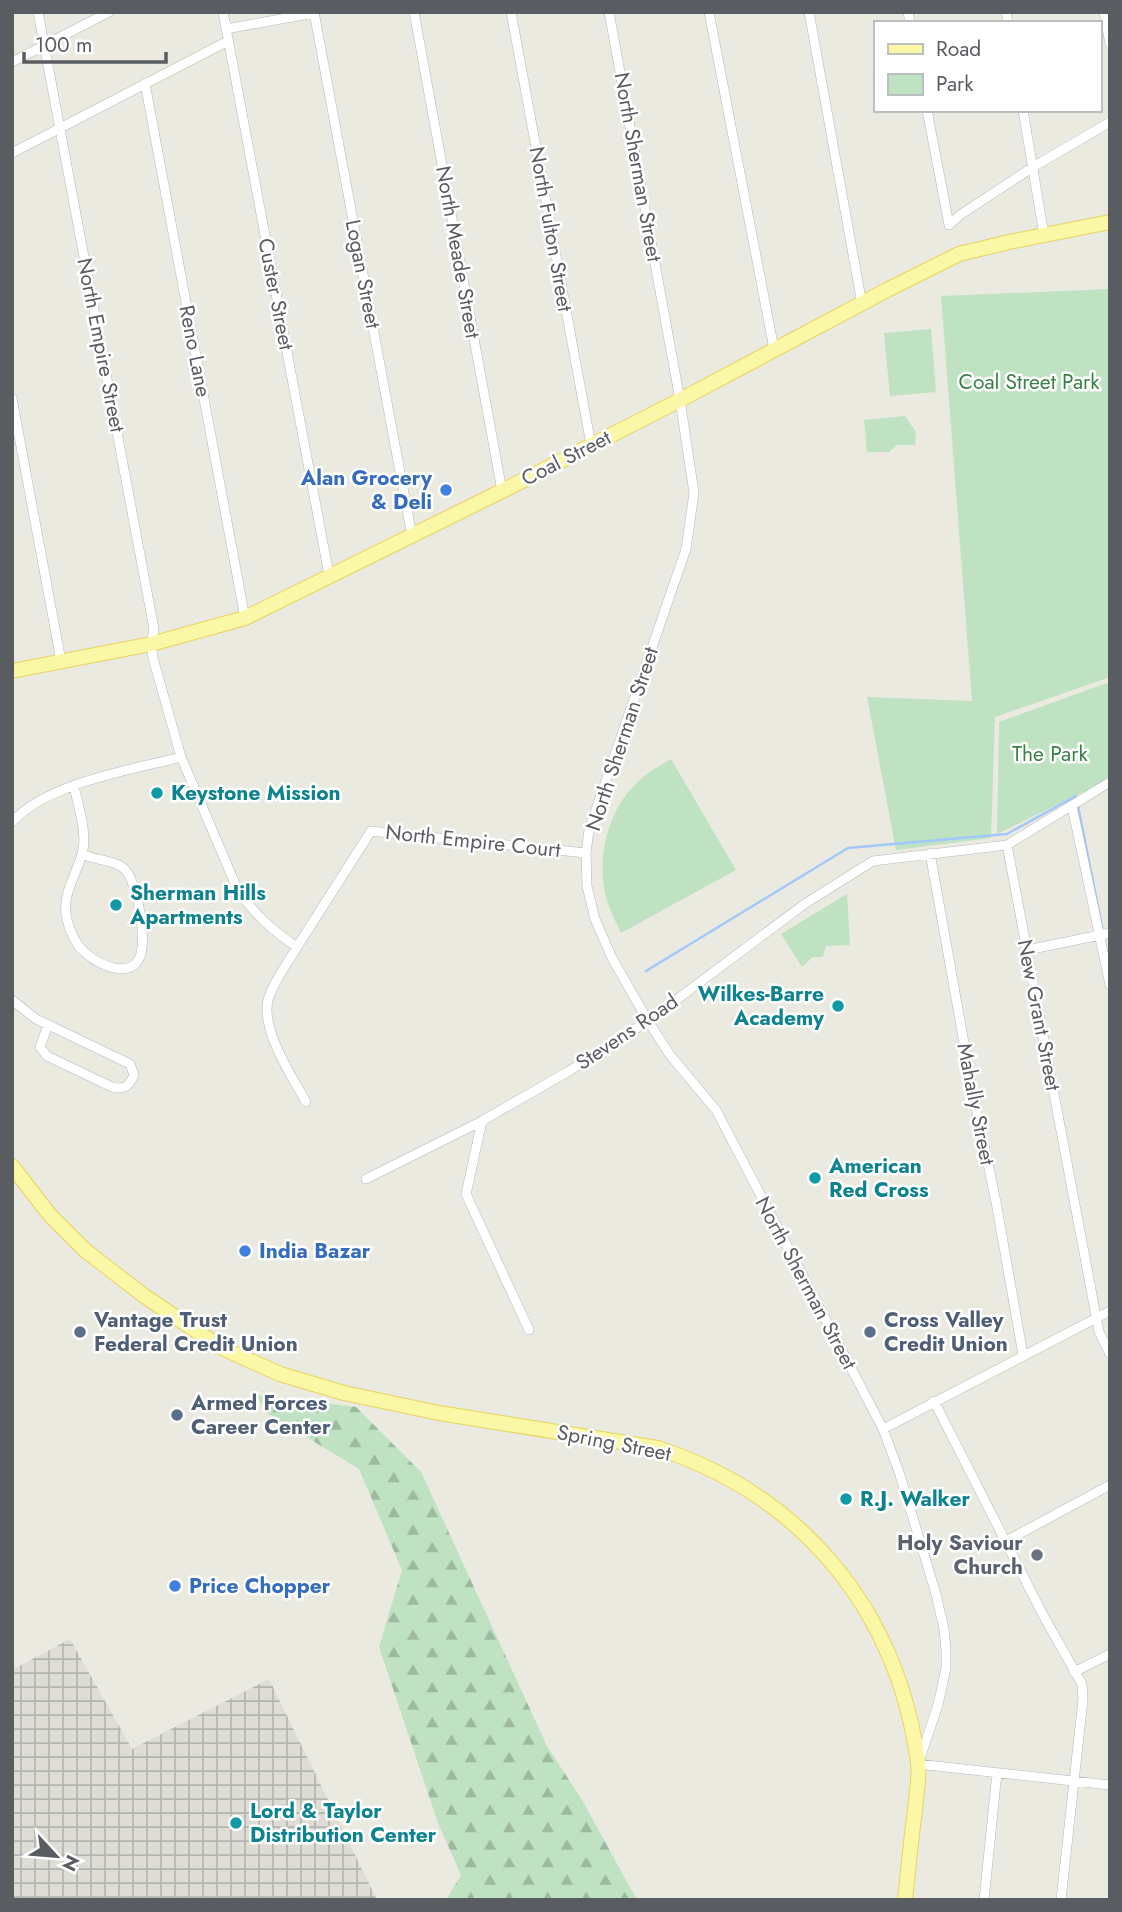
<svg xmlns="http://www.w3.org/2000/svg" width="1122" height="1912" viewBox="0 0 1122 1912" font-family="Jost,sans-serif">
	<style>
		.industrial { fill: url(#industrial-grid) }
		.forest { fill: url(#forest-firs) }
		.green { fill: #bee2c2 }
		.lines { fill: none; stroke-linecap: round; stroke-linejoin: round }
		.stream { stroke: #a2c8fa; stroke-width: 2.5 }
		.street-casing { stroke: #b6b8bd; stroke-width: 10 }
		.primary-casing { stroke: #e8d35c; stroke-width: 16 }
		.street { stroke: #fff; stroke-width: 9 }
		.primary { stroke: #faf7a7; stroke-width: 14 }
		.shop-dot { fill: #3f7fe0; stroke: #fff; stroke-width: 2.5 }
		.culture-dot { fill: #0f9aa8; stroke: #fff; stroke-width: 2.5 }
		.service-dot { fill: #5c6f8a; stroke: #fff; stroke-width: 2.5 }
		.worship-dot { fill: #6b7280; stroke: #fff; stroke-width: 2.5 }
		.labels { text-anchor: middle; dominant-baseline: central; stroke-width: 5; stroke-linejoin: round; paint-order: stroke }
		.street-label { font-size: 21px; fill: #595c61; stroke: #fff }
		.park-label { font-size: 21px; fill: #398045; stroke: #fff }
		.shop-label { font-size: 21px; font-weight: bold; fill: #366cbe; stroke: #fff; text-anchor: start }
		.culture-label { font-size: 21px; font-weight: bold; fill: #0d838f; stroke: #fff; text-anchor: start }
		.service-label { font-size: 21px; font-weight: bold; fill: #4e5e75; stroke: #fff; text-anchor: start }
		.worship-label { font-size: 21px; font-weight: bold; fill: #5b616d; stroke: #fff; text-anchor: end }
	</style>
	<defs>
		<pattern id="industrial-grid" width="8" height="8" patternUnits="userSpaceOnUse" patternTransform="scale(1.75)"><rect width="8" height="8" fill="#dddcd5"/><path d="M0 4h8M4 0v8" fill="none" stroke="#b6b6b0"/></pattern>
		<pattern id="forest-firs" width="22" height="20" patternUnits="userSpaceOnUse" patternTransform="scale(1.75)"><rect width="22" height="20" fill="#bee2c2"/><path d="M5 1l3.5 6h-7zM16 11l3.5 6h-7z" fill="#9dbaa1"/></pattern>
	</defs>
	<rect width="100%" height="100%" fill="#ebeae0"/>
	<!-- industrial -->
	<path class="industrial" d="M 70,1639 L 132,1749 L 269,1679 L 377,1900 L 12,1900 L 12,1670 Z"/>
	<!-- forest -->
	<path class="forest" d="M 256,1395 L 356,1407 L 421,1472 L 547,1746 L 582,1800 L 637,1900 L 446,1900 L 461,1875 L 438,1823 L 379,1647 L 402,1570 L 359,1469 L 267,1413 Z"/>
	<!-- green -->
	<path class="green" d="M 1110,289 L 1110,677 L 995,717 L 991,838 L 896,850 L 867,697 L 972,701 L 941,296 Z
		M 931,329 L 936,392 L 890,396 L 884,333 Z
		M 905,416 L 916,432 L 915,445 L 897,445 L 889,452 L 867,452 L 864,420 Z
		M 1110,682 L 1110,779 L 997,834 L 999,722 Z
		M 671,759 L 736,870 L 621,933 C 614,918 606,903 604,887 C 598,848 612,802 643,777 C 651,770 662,765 671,759 Z
		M 847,894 L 850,945 L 826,946 L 823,957 L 813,957 L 802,967 L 781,934 Z"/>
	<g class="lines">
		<!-- stream -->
		<path class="stream" d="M 646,971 L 848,848 L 1007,834 L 1076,796 L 1102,927"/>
		<defs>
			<path id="street" d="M 38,12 L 154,629 L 151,644 L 153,658 L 181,757 L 236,886 C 252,913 272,930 297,947 L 371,831 L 586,853
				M 223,12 L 329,575
				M 314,12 L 412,536
				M 414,12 L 502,491
				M 511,12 L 591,445
				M 609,12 L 680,400 L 694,493 L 686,549 L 589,830 L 586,853 L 587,886 L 595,919 L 612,958 L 648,1021 L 670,1055 L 716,1110 L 883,1429 L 899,1472 L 936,1594 L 944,1629 L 946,1649 L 946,1668 L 938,1705 L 918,1764 L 1110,1785
				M 709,12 L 774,349
				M 809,12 L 862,304
				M 908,12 L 910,23
				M 1006,12 L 1008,23
				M 1104,12 L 1110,44
				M 226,29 L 314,13
				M 12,62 L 109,12
				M 145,83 L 245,618
				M 927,110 L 949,225
				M 1023,110 L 1044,235
				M 12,153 L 228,41
				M 949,225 L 960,215 L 1033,167 L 1110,122
				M 12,398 L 61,661
				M 74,786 C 78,806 88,834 82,854 C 76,875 63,893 66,915 C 68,925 72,936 78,945 C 92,964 138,986 142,948 C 144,930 137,877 122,867 C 113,860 94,860 82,854
				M 1072,806 L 1110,985
				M 12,822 C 47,783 131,770 181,757
				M 1007,845 L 1099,1332 L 1110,1354
				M 930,853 L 973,1093 L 996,1202 L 1023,1355
				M 297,947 C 288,963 273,982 268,1000 C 261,1031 292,1076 306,1102
				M 1027,950 L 1110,933
				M 12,1000 L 36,1019 L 130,1064 L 134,1075 C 129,1086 125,1090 112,1087 L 47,1056 L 40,1047 L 48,1025
				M 482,1121 L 466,1194 L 529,1330
				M 366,1179 L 482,1121 L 569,1071 L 648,1021 L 806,903 L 873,861 L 1007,845 L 1110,782
				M 934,1401 L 1043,1615 L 1082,1684 L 1083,1699 L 1061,1900
				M 883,1429 L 1110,1311
				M 1006,1541 L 1110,1485
				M 1074,1672 L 1110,1654
				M 984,1900 L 997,1773"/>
			<path id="primary" d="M 12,671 L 151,644 L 245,618 L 502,491 L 680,400 L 887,290 L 959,254 L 1009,242 L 1110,222
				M 12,1166 L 49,1214 L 86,1251 L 143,1295 L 220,1347 L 280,1374 L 344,1393 L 439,1413 L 658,1448 C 803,1496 897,1610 918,1762 C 920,1777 916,1795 915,1810 C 911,1840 908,1870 905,1900"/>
		</defs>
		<!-- street casing -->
		<use href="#street" class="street-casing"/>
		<!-- primary casing -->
		<use href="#primary" class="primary-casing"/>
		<!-- street -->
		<use href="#street" class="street"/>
		<!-- primary -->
		<use href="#primary" class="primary"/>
	</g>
	<!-- markers -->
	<g class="shop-dot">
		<circle cx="446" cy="490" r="7"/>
		<circle cx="245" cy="1251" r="7"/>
		<circle cx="175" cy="1586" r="7"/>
	</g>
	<g class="culture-dot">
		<circle cx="157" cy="793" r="7"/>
		<circle cx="116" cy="905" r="7"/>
		<circle cx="838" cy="1006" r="7"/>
		<circle cx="815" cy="1178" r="7"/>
		<circle cx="846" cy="1499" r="7"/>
		<circle cx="236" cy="1823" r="7"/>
	</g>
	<g class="service-dot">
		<circle cx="80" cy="1332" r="7"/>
		<circle cx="870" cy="1332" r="7"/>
		<circle cx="177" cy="1415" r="7"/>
	</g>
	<circle class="worship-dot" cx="1037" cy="1555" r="7"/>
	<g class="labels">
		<!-- street labels -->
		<g class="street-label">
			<text transform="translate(638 167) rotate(80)">North Sherman Street</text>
			<text transform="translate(551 229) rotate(80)">North Fulton Street</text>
			<text transform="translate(458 252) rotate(80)">North Meade Street</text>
			<text transform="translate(363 274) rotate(79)">Logan Street</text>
			<text transform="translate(276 294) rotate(79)">Custer Street</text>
			<text transform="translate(101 345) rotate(79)">North Empire Street</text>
			<text transform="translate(195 351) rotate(79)">Reno Lane</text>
			<text transform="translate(566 458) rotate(-27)">Coal Street</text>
			<text transform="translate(622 739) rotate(-72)">North Sherman Street</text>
			<text transform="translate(473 841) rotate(6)">North Empire Court</text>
			<text transform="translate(1039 1015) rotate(79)">New Grant Street</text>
			<text transform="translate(627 1032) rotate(-34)">Stevens Road</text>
			<text transform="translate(976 1104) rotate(79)">Mahally Street</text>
			<text transform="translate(806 1283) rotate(62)">North Sherman Street</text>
			<text transform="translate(614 1443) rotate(11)">Spring Street</text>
		</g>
		<!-- park labels -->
		<g class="park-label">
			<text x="1029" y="382">Coal Street Park</text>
			<text x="1050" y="754">The Park</text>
		</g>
		<!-- shop labels -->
		<g class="shop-label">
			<text x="432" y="478" text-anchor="end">Alan Grocery<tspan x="432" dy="24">&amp; Deli</tspan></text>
			<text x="259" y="1251">India Bazar</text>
			<text x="189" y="1586">Price Chopper</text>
		</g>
		<!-- culture labels -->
		<g class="culture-label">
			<text x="171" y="793">Keystone Mission</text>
			<text x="130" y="893">Sherman Hills<tspan x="130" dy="24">Apartments</tspan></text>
			<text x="824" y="994" text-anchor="end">Wilkes-Barre<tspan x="824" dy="24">Academy</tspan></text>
			<text x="829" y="1166">American<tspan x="829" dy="24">Red Cross</tspan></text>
			<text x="860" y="1499">R.J. Walker</text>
			<text x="250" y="1811">Lord &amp; Taylor<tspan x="250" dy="24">Distribution Center</tspan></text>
		</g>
		<!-- service labels -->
		<g class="service-label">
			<text x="94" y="1320">Vantage Trust<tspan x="94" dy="24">Federal Credit Union</tspan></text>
			<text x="884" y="1320">Cross Valley<tspan x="884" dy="24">Credit Union</tspan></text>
			<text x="191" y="1403">Armed Forces<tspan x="191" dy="24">Career Center</tspan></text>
		</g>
		<!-- worship labels -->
		<g class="worship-label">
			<text x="1023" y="1543">Holy Saviour<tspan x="1023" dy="24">Church</tspan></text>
		</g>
	</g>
	<!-- border -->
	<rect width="1122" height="1912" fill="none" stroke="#595c61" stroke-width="28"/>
	<!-- legend -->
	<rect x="874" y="21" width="228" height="91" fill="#ffffff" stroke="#bdbec0" stroke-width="2"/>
	<rect x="888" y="44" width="35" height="10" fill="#faf7a7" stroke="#bdbec0" stroke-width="2"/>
	<text x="936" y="56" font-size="21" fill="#595c61">Road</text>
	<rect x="888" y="74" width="35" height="21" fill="#bee2c2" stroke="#bdbec0" stroke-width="2"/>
	<text x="936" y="91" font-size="21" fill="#595c61">Park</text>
	<!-- north arrow -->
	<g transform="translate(56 1856) rotate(116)" stroke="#ffffff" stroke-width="5" paint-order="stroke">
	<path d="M0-5L12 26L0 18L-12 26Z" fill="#595c61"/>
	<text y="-10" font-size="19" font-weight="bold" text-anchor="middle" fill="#595c61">N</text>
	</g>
	<!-- scale -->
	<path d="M24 52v10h142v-10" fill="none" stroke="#595c61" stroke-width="3.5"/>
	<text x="35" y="52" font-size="21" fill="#595c61" stroke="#ffffff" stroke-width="5" paint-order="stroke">100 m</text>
</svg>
